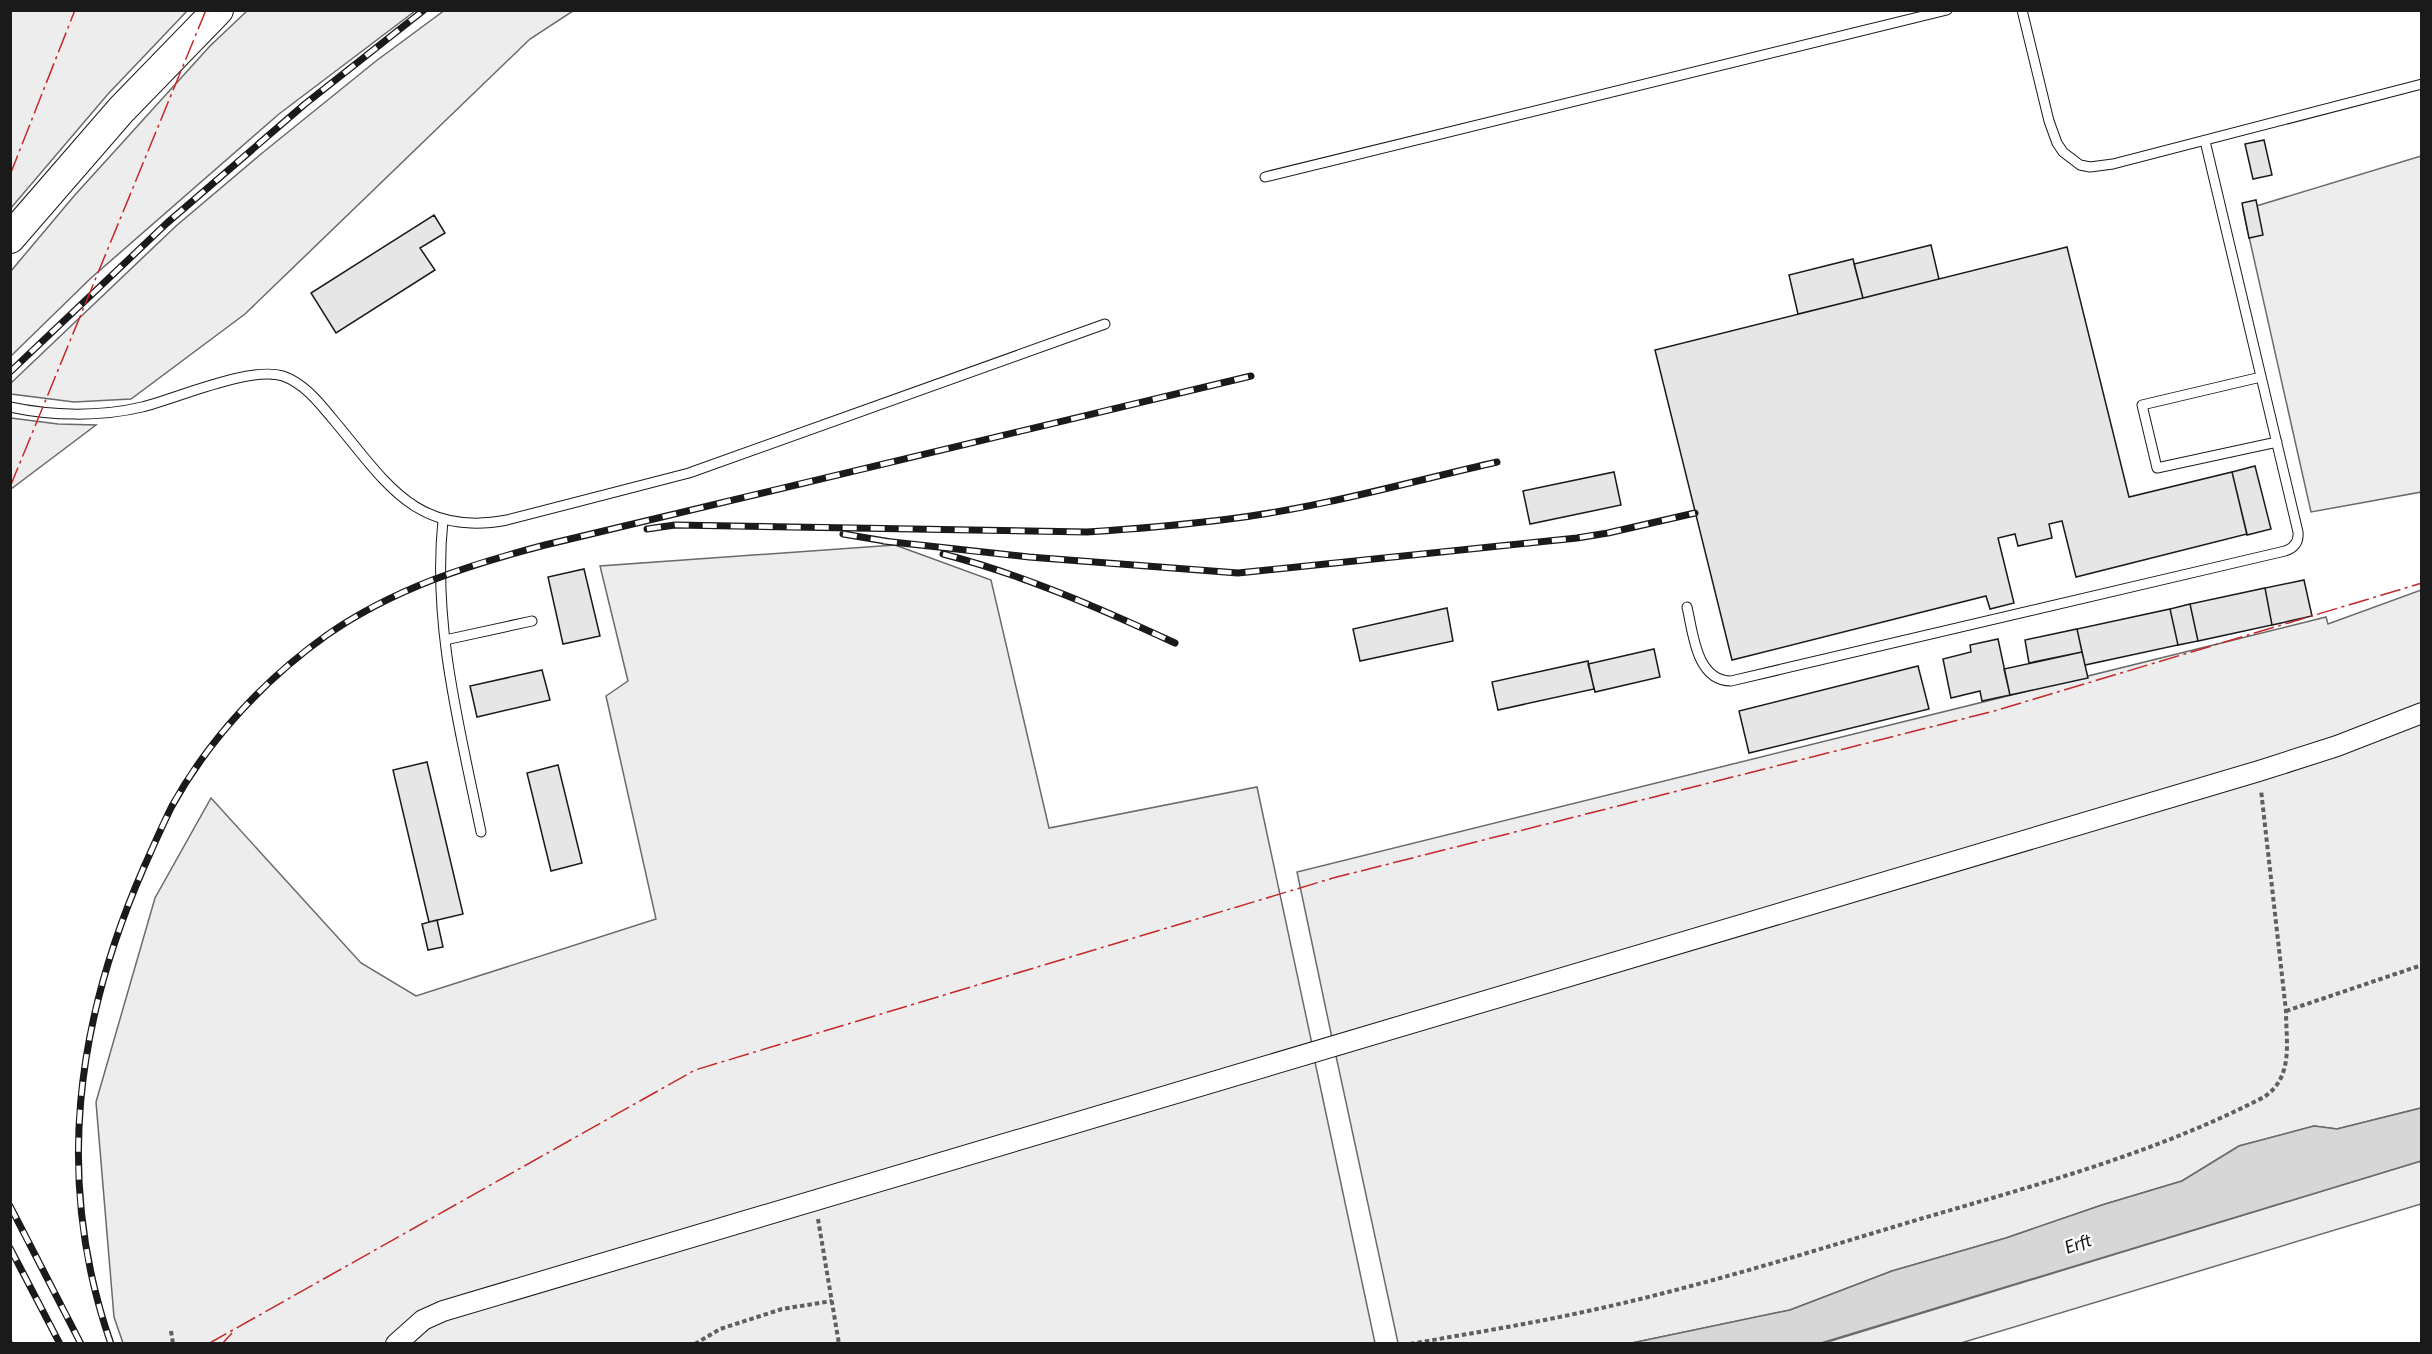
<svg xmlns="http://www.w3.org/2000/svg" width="2432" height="1354" viewBox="0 0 2432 1354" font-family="Lato,sans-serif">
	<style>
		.built { fill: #ededed; stroke: #6a6a6a; stroke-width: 1.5 }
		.water { fill: #d7d7d7; stroke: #6a6a6a; stroke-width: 1.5 }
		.building { fill: #e6e6e6; stroke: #1a1a1a; stroke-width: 1.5 }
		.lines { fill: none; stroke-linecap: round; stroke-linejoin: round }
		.lane-casing { stroke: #1a1a1a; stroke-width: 11 }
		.street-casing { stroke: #1a1a1a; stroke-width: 22 }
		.primary-casing { stroke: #1a1a1a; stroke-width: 32 }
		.path { stroke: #5f5f5f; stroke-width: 4; stroke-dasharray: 4.5 3; stroke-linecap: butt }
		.lane { stroke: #fff; stroke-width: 9 }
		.street { stroke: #fff; stroke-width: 20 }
		.primary { stroke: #fff; stroke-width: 30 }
		.rail-casing { stroke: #1a1a1a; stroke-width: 7 }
		.rail { stroke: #fff; stroke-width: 4.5; stroke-dasharray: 14; stroke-linecap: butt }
		.power { stroke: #c62828; stroke-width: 1.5; stroke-dasharray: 21 4.5 3 4.5; stroke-linecap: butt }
		.labels { text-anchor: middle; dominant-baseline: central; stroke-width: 4.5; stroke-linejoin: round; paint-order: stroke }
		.water-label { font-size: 18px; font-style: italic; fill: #1a1a1a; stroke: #fff }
	</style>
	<rect width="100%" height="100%" fill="#fff"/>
	<!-- built -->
	<path class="built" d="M 11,10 L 187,11 L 108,94 L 11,208 Z
		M 445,10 L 573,11 L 530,39 L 245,314 L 131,399 L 74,402 L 11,394 L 11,383 L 176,226 L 261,154 L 376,61 Z
		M 247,11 L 415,11 L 279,114 L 91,278 L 11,356 L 11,271 L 74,196 L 210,46 Z
		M 2421,156 L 2421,492 L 2311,512 L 2243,210 Z
		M 11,418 L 58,424 L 96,425 L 11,489 Z
		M 895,545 L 991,580 L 1049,828 L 1257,787 L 1312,1044 L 493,1289 L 387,1344 L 123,1343 L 114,1317 L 96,1102 L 155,898 L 211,798 L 361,963 L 416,996 L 656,919 L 606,696 L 628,681 L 600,566 Z
		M 2421,590 L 2421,705 L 2316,746 L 1332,1038 L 1297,872 L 2326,617 L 2328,624 Z
		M 2421,720 L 2421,1108 L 2337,1129 L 2314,1126 L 2239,1146 L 2182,1181 L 2102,1205 L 2006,1238 L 1892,1271 L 1790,1310 L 1632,1343 L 1398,1343 L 1336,1056 Z
		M 1315,1062 L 1375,1343 L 411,1344 L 433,1325 L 450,1317 L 1118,1117 Z
		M 2421,1161 L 2421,1204 L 1961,1343 L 1821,1344 Z"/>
	<!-- water -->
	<path class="water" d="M 2421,1108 L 2421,1161 L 1821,1343 L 1632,1343 L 1790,1310 L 1892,1271 L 2006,1238 L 2102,1205 L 2182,1181 L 2239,1146 L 2314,1126 L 2337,1129 Z"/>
	<!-- building -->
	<path class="building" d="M 2264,140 L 2272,175 L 2253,179 L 2245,144 Z
		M 2256,200 L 2263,235 L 2249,238 L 2242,203 Z
		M 434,215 L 445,233 L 420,248 L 435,270 L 336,333 L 311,293 Z
		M 1931,245 L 1939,279 L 1863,298 L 1854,264 Z
		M 2067,247 L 2129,497 L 2232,472 L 2247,534 L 2076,577 L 2062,521 L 2049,524 L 2052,538 L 2018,546 L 2015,534 L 1998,538 L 2014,603 L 1990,609 L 1986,596 L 1732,660 L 1655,350 Z
		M 1853,259 L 1863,298 L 1798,314 L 1789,275 Z
		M 2255,466 L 2271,529 L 2247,535 L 2232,472 Z
		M 1614,472 L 1621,505 L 1530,524 L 1523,491 Z
		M 584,569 L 600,636 L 563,644 L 548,577 Z
		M 2304,580 L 2312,616 L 2272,625 L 2265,588 Z
		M 2265,588 L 2272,625 L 2198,641 L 2190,604 Z
		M 2190,604 L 2198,641 L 2178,645 L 2170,609 Z
		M 1447,608 L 1453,641 L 1360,661 L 1353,629 Z
		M 2170,609 L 2178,645 L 2085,665 L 2077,629 Z
		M 2077,629 L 2082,652 L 2029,663 L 2025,640 Z
		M 1998,639 L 2010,695 L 1982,701 L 1980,691 L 1951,698 L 1943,659 L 1971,652 L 1970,645 Z
		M 1654,649 L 1660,677 L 1595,692 L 1588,664 Z
		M 2082,652 L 2088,678 L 2010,695 L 2004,669 Z
		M 1588,661 L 1594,689 L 1498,710 L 1492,682 Z
		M 1918,666 L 1929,709 L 1749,753 L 1739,711 Z
		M 542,670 L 550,700 L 477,717 L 470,686 Z
		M 427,762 L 463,914 L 429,922 L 393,770 Z
		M 558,765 L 582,863 L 551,871 L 527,773 Z
		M 437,920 L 443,947 L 428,950 L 422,924 Z"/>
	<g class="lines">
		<defs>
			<path id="lane" d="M 2022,10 L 2049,121 L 2057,143 L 2063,152 L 2080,165 L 2090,167 L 2113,164 L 2422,84
				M 1265,177 L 1947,10
				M 2261,377 L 2142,405 L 2157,468 L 2277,442
				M 10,407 C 52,416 100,417 142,407 C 178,398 249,366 283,376 C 303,383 318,401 331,417 C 384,479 414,538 507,520 L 689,473 L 1105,324
				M 443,520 C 432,625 460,729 481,832
				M 1687,607 C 1693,632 1696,681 1731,681 L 2285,551 C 2294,548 2299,542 2298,532 L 2205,141
				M 445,640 L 532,621"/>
			<path id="street" d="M 396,1344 L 423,1320 L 443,1311 L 2259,771 L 2337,746 L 2422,713"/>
			<path id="primary" d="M 10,238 L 121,110 L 218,10"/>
		</defs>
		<!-- lane casing -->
		<use href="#lane" class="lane-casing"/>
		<!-- street casing -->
		<use href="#street" class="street-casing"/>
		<!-- primary casing -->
		<use href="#primary" class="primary-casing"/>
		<!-- path -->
		<path class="path" d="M 2286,1011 L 2422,965
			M 818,1219 L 839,1344
			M 171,1331 L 173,1344
			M 10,1341 L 12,1344
			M 695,1344 L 720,1329 L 782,1309 L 832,1301
			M 1410,1344 C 1473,1333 1535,1323 1597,1309 C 1706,1285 1813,1251 1920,1219 C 2036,1185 2156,1153 2264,1097 C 2294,1077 2286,1042 2286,1011 L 2261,790"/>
		<!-- lane -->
		<use href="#lane" class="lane"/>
		<!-- street -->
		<use href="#street" class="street"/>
		<!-- primary -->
		<use href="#primary" class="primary"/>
		<defs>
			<path id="rail" d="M 10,372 L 167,223 L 305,104 L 424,10
				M 647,529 L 675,525 L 1087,532 C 1135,529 1182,525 1229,519 C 1319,508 1409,482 1497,462
				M 843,534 L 891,542
				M 883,541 L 1029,557 L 1238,573 L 1577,538 L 1608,533 L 1695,513
				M 943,554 C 1024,575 1099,608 1175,643
				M 10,1206 L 81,1344
				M 10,1248 L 60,1344
				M 111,1344 C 54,1181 76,1022 144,867 C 153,847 162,826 172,806 C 209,739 265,679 327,635 C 393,589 468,565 545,545 L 1251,376"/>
		</defs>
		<!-- rail casing -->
		<use href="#rail" class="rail-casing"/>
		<!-- rail -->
		<use href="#rail" class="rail"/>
		<!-- power -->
		<path class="power" d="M 10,175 L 75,10
			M 10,487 L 206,10
			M 208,1344 L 695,1070 L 1333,878 L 1994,711 L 2422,583
			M 222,1344 L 232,1333"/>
	</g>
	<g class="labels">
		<!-- water labels -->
		<g class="water-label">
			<text transform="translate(2078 1243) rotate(-19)">Erft</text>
		</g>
	</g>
	<!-- border -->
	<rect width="2432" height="1354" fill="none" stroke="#1a1a1a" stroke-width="24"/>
</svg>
